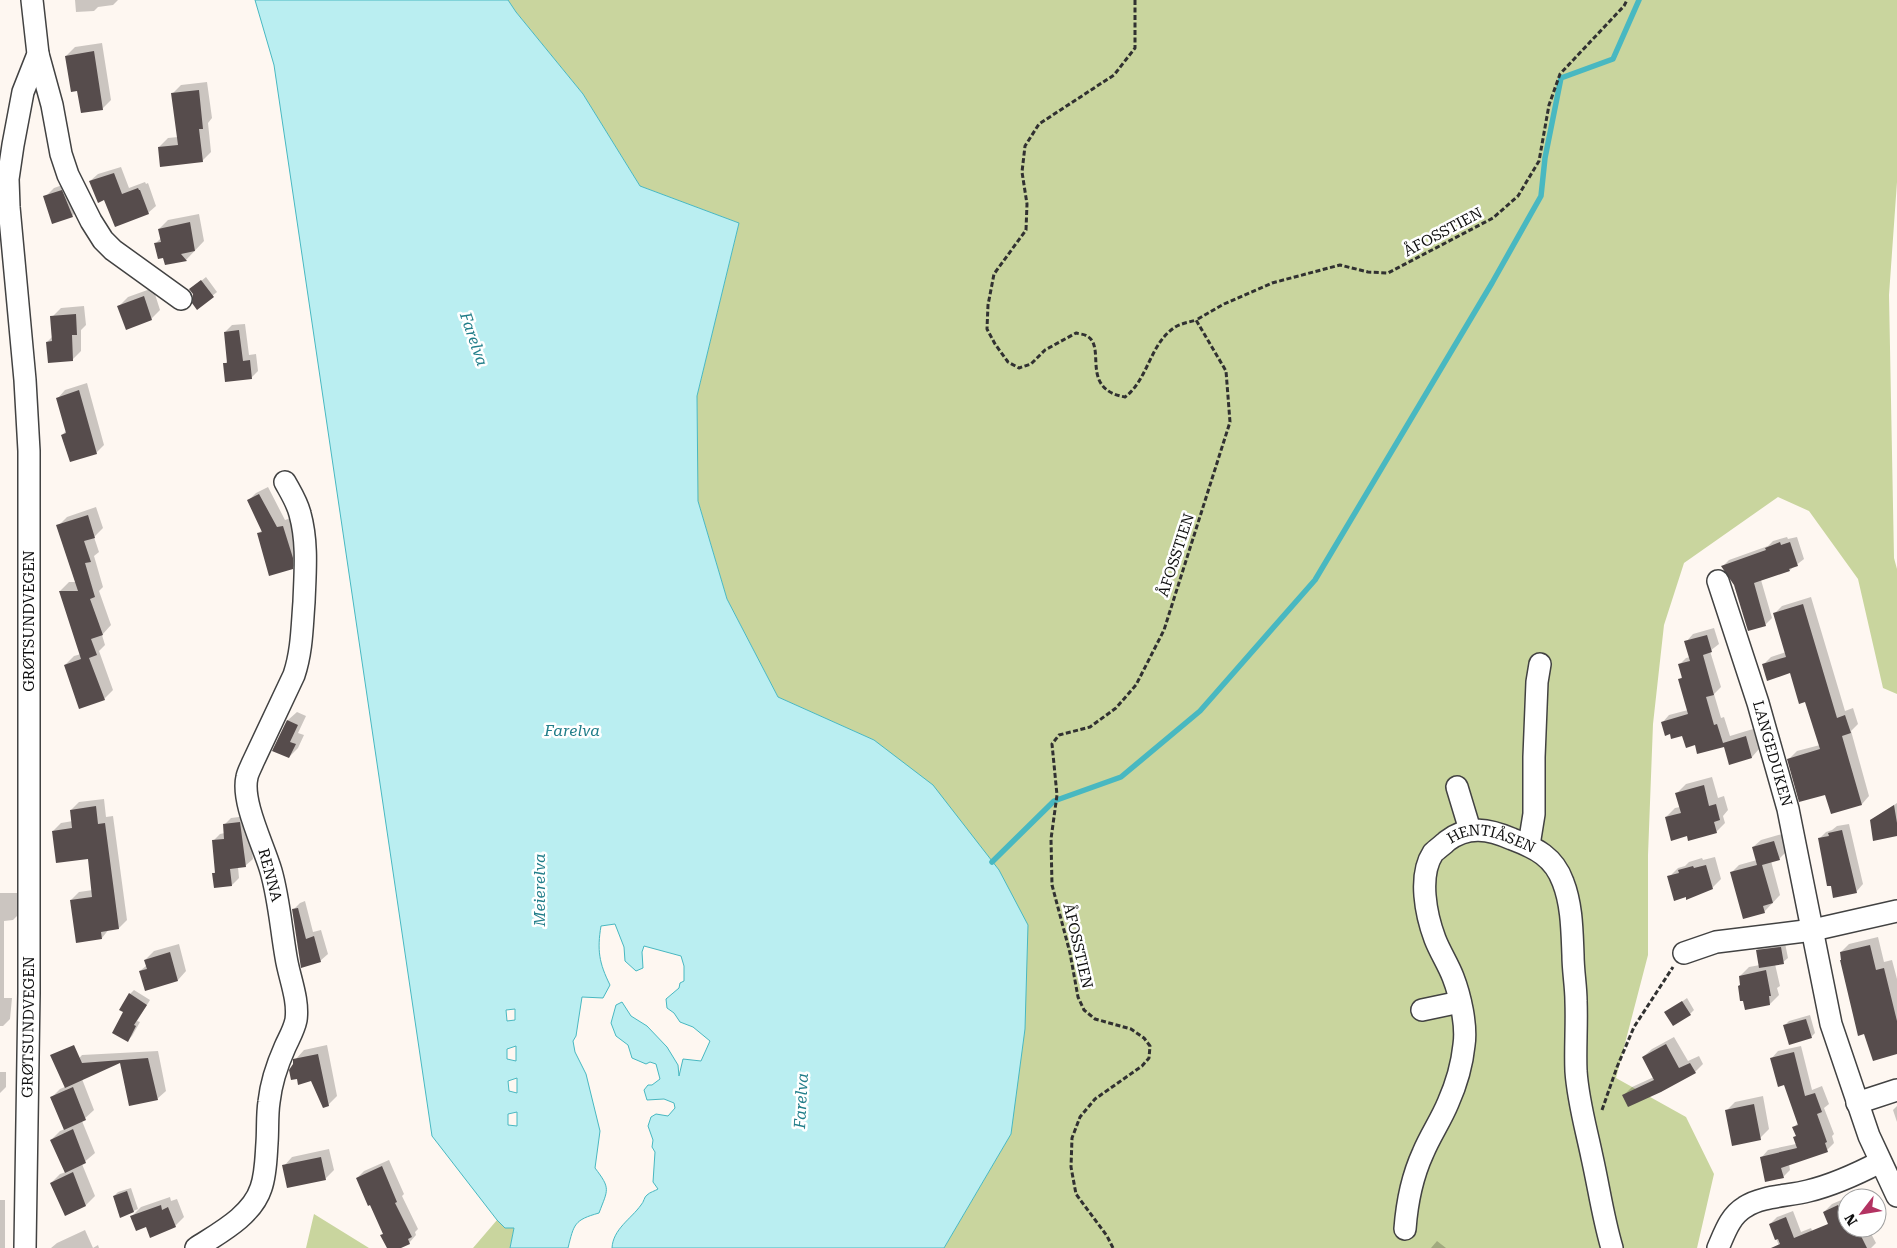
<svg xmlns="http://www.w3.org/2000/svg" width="1897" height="1248" viewBox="0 0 1897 1248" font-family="'Roboto Serif',serif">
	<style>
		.forest { fill: #c9d59e }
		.water { fill: #baeef1; stroke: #48b8c1; fill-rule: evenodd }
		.shadow { fill: #0003 }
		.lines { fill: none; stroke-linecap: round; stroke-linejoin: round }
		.stream { stroke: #48b8c1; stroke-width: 5.5 }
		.building { fill: #564c4c }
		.minor-casing { stroke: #424242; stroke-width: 24 }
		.path { stroke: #313131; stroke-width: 3; stroke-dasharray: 5 2.5; stroke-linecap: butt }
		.minor { stroke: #fff; stroke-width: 21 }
		.labels { text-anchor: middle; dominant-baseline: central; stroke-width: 5; stroke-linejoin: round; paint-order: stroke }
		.street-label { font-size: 15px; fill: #0f0f0f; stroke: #fff }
		.water-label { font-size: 16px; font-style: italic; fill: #207d89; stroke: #fff }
	</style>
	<rect width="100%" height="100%" fill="#fef7f1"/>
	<!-- forest -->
	<path class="forest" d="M 508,0 L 1897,0 L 1897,182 L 1889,295 L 1894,558 L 1897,569 L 1897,694 L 1883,688 L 1858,579 L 1809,511 L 1778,497 L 1684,563 L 1664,625 L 1653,724 L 1648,855 L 1648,955 L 1616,1078 L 1686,1117 L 1714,1174 L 1697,1248 L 944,1248 L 1011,1134 L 999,870 L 978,845 L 874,740 L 778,697 L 727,599 L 698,501 L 697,396 L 739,223 L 640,186 L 583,94 L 516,12 Z
		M 314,1214 L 369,1248 L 306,1248 Z
		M 497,1220 L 505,1227 L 514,1228 L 510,1248 L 473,1248 Z"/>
	<!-- water -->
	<path class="water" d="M 255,0 L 508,0 L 516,12 L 583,94 L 640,186 L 739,223 L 697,396 L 698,501 L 727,599 L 778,697 L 874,740 L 933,785 L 999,870 L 1028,925 L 1025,1029 L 1011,1134 L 944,1248 L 612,1248 C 613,1229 631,1219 641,1205 C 644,1202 644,1197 647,1195 C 650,1192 655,1191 658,1189 L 653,1182 L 655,1152 L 652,1147 L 653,1140 L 648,1126 L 651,1117 L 656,1114 L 668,1116 L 675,1108 L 674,1103 L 664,1099 L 647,1100 L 644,1090 L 648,1085 L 652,1085 L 660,1079 L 656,1064 L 650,1062 L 646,1064 L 632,1058 L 628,1045 L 616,1036 L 611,1023 L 616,1005 L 622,1002 L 631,1016 L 647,1026 L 667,1047 L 678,1065 L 679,1076 L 683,1059 L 701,1061 L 710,1041 L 693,1027 L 680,1022 L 674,1013 L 667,1008 L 666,999 L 679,988 L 680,983 L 684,981 L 684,966 L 681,956 L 644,946 L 642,952 L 643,968 L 636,971 L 625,961 L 624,947 L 615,924 L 601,926 C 597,950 599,963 610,985 L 603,998 L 582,997 L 576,1036 L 573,1041 L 575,1052 L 586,1074 L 600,1131 L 595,1168 C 611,1189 608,1189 599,1213 C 574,1220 574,1224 568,1248 L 510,1248 L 514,1228 L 505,1228 L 497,1220 L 432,1136 L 274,65 ZM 515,1009 L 515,1020 L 507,1021 L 506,1010 ZM 516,1046 L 516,1061 L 507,1059 L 507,1049 ZM 517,1078 L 517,1093 L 509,1091 L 508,1081 ZM 517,1112 L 517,1126 L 508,1125 L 508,1114 Z"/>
	<!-- shadow -->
	<path class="shadow" d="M 75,0 L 118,0 L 113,5 L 98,7 L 94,11 L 76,12 Z
		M 102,43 L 111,100 L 102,109 L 78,90 L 66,56 L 75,47 Z
		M 207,82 L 212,118 L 208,123 L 211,152 L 202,161 L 159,147 L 168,138 L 178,137 L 172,94 L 181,85 Z
		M 121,167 L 129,188 L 145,182 L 146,184 L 148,183 L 156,206 L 148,213 L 105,198 L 90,181 L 98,174 Z
		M 71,182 L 81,207 L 72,216 L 45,197 L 54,188 Z
		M 199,214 L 204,241 L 186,260 L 166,263 L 156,243 L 161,238 L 159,229 L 168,220 Z
		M 206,277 L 217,292 L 197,308 L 195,286 Z
		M 153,288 L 160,310 L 151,319 L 119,306 L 128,297 Z
		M 84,306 L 86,325 L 81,330 L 81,351 L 72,360 L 47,342 L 53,336 L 52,317 L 61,308 Z
		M 245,324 L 249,355 L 256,354 L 258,371 L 251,378 L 225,364 L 228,360 L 225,332 L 232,325 Z
		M 87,383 L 104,445 L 96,453 L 62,435 L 67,430 L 58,398 L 65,390 Z
		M 268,487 L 285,520 L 291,518 L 300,560 L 292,568 L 258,534 L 262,530 L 248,501 L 256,493 Z
		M 96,507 L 103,528 L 94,537 L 99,552 L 94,556 L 103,587 L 99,591 L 111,625 L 102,635 L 105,645 L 99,651 L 113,690 L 104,699 L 65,665 L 74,656 L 81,654 L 60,591 L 69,582 L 76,582 L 58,526 L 67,517 Z
		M 1787,537 L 1788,539 L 1797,537 L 1804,559 L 1790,570 L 1761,580 L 1772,618 L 1765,625 L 1723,566 L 1729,560 L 1768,546 L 1773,541 Z
		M 1811,597 L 1845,711 L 1853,708 L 1858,724 L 1851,731 L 1869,796 L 1862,804 L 1826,794 L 1789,759 L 1797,751 L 1820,745 L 1806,701 L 1791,672 L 1763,665 L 1771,657 L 1786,652 L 1774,614 L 1782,606 Z
		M 1714,628 L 1719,644 L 1710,651 L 1721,687 L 1714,694 L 1721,718 L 1724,717 L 1730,736 L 1753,729 L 1759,749 L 1752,757 L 1730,763 L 1724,745 L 1683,734 L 1662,723 L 1669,715 L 1688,710 L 1680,679 L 1683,676 L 1679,665 L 1686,658 L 1690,657 L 1686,642 L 1693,634 Z
		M 297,712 L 306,716 L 298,733 L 304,735 L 298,748 L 289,757 L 288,720 Z
		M 1712,777 L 1718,798 L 1724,796 L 1728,810 L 1723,816 L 1725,823 L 1716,832 L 1688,835 L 1666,817 L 1675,808 L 1680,807 L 1677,793 L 1686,784 Z
		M 104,799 L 106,817 L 113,816 L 127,920 L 119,928 L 109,929 L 102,938 L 71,900 L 79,892 L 93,890 L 89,857 L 53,831 L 61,823 L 73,821 L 71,810 L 79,802 Z
		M 1897,803 L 1897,835 L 1871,820 Z
		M 247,816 L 253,859 L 245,866 L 238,867 L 239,878 L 232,885 L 215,887 L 213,874 L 216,871 L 213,841 L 220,834 L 225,833 L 224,825 L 231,818 Z
		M 1849,824 L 1863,884 L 1856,892 L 1819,839 L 1826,832 L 1832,830 L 1837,826 Z
		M 1782,834 L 1787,851 L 1779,859 L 1771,861 L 1780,895 L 1764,912 L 1731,873 L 1739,865 L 1757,860 L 1753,847 L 1761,840 Z
		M 1715,857 L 1721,879 L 1712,888 L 1669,877 L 1678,868 L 1685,866 L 1689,862 L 1702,858 L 1703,860 Z
		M 0,893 L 21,893 L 21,912 L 13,920 L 4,921 L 4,998 L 12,998 L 10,1019 L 3,1026 L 0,1026 Z
		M 305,901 L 313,932 L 321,930 L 328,954 L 320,961 L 302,966 L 293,910 L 300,903 Z
		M 1878,937 L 1884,962 L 1892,960 L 1897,979 L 1897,1053 L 1865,1032 L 1841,952 L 1849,944 Z
		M 1785,943 L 1788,958 L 1783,962 L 1775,964 L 1780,986 L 1777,988 L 1779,995 L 1770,1004 L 1741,984 L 1740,976 L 1749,967 L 1760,965 L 1757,950 L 1761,946 Z
		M 179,944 L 186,971 L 178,980 L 140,971 L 147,965 L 145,960 L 154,951 Z
		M 134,990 L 150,1000 L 137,1021 L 140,1022 L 132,1036 L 128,1040 L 125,1012 L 130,994 Z
		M 1687,998 L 1694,1010 L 1690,1014 L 1666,1013 Z
		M 1810,1015 L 1815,1033 L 1811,1037 L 1785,1025 L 1789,1021 Z
		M 1674,1037 L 1688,1061 L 1699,1056 L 1703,1064 L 1695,1072 L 1624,1095 L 1632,1087 L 1654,1077 L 1643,1057 L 1652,1049 Z
		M 327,1045 L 337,1096 L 328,1105 L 312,1079 L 294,1064 L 295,1060 L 304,1050 Z
		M 1801,1046 L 1812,1090 L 1822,1086 L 1829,1104 L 1824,1108 L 1834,1134 L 1832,1136 L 1834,1143 L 1827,1150 L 1789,1164 L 1790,1170 L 1783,1177 L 1761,1158 L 1768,1150 L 1796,1144 L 1794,1138 L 1797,1135 L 1794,1127 L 1799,1122 L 1785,1083 L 1771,1059 L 1778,1051 Z
		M 158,1051 L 166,1091 L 157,1099 L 121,1061 L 82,1079 L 94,1110 L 82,1121 L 95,1153 L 82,1164 L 95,1196 L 86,1205 L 65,1214 L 51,1183 L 60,1174 L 66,1172 L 51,1140 L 60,1131 L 65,1129 L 51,1098 L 60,1089 L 74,1083 L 74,1064 L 82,1055 Z
		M 0,1072 L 6,1072 L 6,1087 L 0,1093 Z
		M 1763,1096 L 1769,1129 L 1760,1138 L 1726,1111 L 1735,1102 Z
		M 1897,1106 L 1897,1122 L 1893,1110 Z
		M 329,1149 L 334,1170 L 325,1179 L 284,1166 L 292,1157 Z
		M 389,1160 L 404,1194 L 402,1196 L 418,1229 L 415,1232 L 416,1235 L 409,1243 L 398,1248 L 388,1248 L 384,1233 L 357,1178 L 364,1171 Z
		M 131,1188 L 138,1209 L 120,1217 L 114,1196 L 118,1192 Z
		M 170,1197 L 171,1201 L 177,1199 L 184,1217 L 175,1226 L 132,1216 L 141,1207 Z
		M 1846,1198 L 1847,1228 L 1868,1228 L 1876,1243 L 1871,1248 L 1840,1248 L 1824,1212 L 1832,1204 Z
		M 0,1200 L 5,1200 L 5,1248 L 0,1248 Z
		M 1793,1211 L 1801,1232 L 1811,1228 L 1819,1248 L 1780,1248 L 1770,1224 L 1777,1217 Z
		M 85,1230 L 93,1248 L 98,1245 L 99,1248 L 51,1248 L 57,1243 Z
		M 1437,1241 L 1446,1248 L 1431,1248 Z"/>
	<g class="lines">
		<!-- stream -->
		<path class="stream" d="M 992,862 L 1054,801 L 1121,777 L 1200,711 L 1315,580 L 1492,283 L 1541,196 L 1545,158 L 1561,78 L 1613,59 L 1639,0"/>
	</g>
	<!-- building -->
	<path class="building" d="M 94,51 L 103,110 L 81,113 L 77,91 L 71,92 L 65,56 Z
		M 199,90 L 203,129 L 199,129 L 203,162 L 160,167 L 158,147 L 178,145 L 171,93 Z
		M 114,173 L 122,194 L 138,188 L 139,190 L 140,190 L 149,214 L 115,227 L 104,200 L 98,203 L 89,181 Z
		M 62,190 L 73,217 L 52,224 L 43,196 Z
		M 190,222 L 195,251 L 181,254 L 187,261 L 165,265 L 163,258 L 158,259 L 154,243 L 161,242 L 158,229 Z
		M 201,280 L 214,297 L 197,310 L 192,303 L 193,294 L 189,289 Z
		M 144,296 L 152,320 L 126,330 L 117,306 Z
		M 76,314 L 77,335 L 72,335 L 73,361 L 48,363 L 46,342 L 52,341 L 50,316 Z
		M 239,330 L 243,361 L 250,360 L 252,379 L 225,382 L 223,363 L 227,363 L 224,332 Z
		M 79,390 L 97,454 L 70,462 L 61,435 L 66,433 L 56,398 Z
		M 259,494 L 277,527 L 283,526 L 293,558 L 293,569 L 269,576 L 257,533 L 262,532 L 247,500 Z
		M 88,515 L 95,538 L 84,541 L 91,562 L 85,563 L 95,597 L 90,599 L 103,635 L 91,639 L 97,655 L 89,658 L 105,700 L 79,709 L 64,665 L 81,659 L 59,591 L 78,591 L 56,525 Z
		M 1780,542 L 1781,545 L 1790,542 L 1798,566 L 1789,569 L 1790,571 L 1754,583 L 1766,626 L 1748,631 L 1734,585 L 1721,566 L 1766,550 L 1765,548 Z
		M 1803,604 L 1837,718 L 1845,715 L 1851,733 L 1842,736 L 1862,805 L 1831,814 L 1825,795 L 1799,802 L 1787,759 L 1820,749 L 1805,702 L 1799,704 L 1790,673 L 1767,681 L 1762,664 L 1786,657 L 1773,613 Z
		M 1707,635 L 1712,652 L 1703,655 L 1714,695 L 1706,697 L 1714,725 L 1717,724 L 1723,743 L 1746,736 L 1752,758 L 1729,765 L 1724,747 L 1697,754 L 1695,745 L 1686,748 L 1682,736 L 1671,739 L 1670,734 L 1665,736 L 1661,722 L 1688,714 L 1678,679 L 1682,678 L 1678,664 L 1690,661 L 1684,641 Z
		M 287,720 L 298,725 L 290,742 L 296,744 L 289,758 L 272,751 Z
		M 1704,785 L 1709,806 L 1716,804 L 1720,820 L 1714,822 L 1717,833 L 1688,841 L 1687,836 L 1671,841 L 1665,817 L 1681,813 L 1675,793 Z
		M 1894,805 L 1897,823 L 1897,836 L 1873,841 L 1870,820 Z
		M 96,806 L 98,824 L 105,823 L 119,929 L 101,932 L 102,939 L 76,943 L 70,900 L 92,897 L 88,859 L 56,863 L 52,831 L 72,828 L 70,810 Z
		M 240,822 L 246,867 L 230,869 L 232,886 L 214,888 L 212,873 L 215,873 L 212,840 L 224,839 L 223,824 Z
		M 1842,830 L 1857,893 L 1833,898 L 1831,886 L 1827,886 L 1818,838 L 1829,836 L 1828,833 Z
		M 1774,841 L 1780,860 L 1762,865 L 1773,903 L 1763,906 L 1765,913 L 1743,919 L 1730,872 L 1757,865 L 1752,847 Z
		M 1706,865 L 1713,889 L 1686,900 L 1686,897 L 1674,901 L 1667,876 L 1679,873 L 1678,870 L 1693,866 L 1694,868 Z
		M 298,908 L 306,939 L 314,936 L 321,962 L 301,968 L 292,909 Z
		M 1870,945 L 1876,970 L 1884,968 L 1897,1021 L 1897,1054 L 1873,1061 L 1864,1034 L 1858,1036 L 1840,960 L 1841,960 L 1840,952 Z
		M 1781,947 L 1784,964 L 1759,968 L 1756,950 Z
		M 170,952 L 178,981 L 145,991 L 139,971 L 147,969 L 144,960 Z
		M 1766,970 L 1771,996 L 1769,996 L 1770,1005 L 1745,1010 L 1743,1001 L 1740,1001 L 1738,986 L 1740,985 L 1739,976 Z
		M 129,993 L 147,1005 L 134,1025 L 136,1026 L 128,1042 L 112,1033 L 123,1012 L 119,1010 Z
		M 1682,1001 L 1691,1015 L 1673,1026 L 1664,1012 Z
		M 1806,1019 L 1812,1038 L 1789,1045 L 1783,1025 Z
		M 1666,1044 L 1679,1068 L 1690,1063 L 1696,1073 L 1661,1092 L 1628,1107 L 1622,1095 L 1654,1080 L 1642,1057 Z
		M 74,1045 L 82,1063 L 148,1058 L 158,1100 L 129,1106 L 120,1063 L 65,1088 L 50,1055 Z
		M 1794,1052 L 1805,1096 L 1815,1093 L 1822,1112 L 1817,1114 L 1827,1142 L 1825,1143 L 1828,1152 L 1781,1168 L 1784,1178 L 1765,1182 L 1760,1157 L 1797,1148 L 1793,1137 L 1796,1136 L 1792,1127 L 1798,1125 L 1784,1085 L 1778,1087 L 1770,1058 Z
		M 318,1054 L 329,1106 L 323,1108 L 311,1081 L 298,1085 L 297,1079 L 291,1080 L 289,1070 L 293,1064 L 293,1059 Z
		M 73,1087 L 86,1120 L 64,1130 L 50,1097 Z
		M 1754,1104 L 1761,1140 L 1732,1146 L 1725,1110 Z
		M 73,1129 L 86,1163 L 65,1173 L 50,1140 Z
		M 321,1157 L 326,1180 L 287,1188 L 282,1165 Z
		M 382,1166 L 397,1202 L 395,1203 L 412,1237 L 408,1239 L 410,1244 L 401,1248 L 387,1248 L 380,1235 L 383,1234 L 370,1205 L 368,1206 L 356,1178 Z
		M 73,1172 L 86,1206 L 65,1216 L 50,1183 Z
		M 127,1191 L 134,1212 L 120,1218 L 113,1196 Z
		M 161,1205 L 162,1210 L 168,1207 L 176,1227 L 150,1238 L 146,1227 L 136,1231 L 130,1216 Z
		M 1838,1205 L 1847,1223 L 1847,1228 L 1857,1228 L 1867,1248 L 1771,1248 L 1780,1244 L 1778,1239 L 1775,1240 L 1769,1224 L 1786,1217 L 1794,1238 L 1828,1224 L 1823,1212 Z"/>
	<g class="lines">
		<defs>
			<g id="minor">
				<path d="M 38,54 L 52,105 L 61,154 L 68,175 L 91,221 L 103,240 L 113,250 L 181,299"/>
				<path id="s1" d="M 1718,581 L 1758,703 L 1788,809 L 1831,1024 L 1869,1136 L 1897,1196"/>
				<path d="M 1457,787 L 1470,830"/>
				<path d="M 1529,845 L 1534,814 L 1534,757 L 1537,682 L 1540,664"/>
				<path d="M 1684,953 L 1716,942 L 1813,930 L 1897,911"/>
				<path d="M 1422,1010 L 1460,1002"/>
				<path d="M 1857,1103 L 1897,1090"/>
				<path id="s2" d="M 1405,1229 C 1407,1202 1412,1177 1423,1153 C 1430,1136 1441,1120 1448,1103 C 1456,1085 1462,1065 1464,1045 C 1467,1025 1460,995 1453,977 C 1448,964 1440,952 1435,939 C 1426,915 1418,876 1433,853 C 1437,849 1443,845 1447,841 C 1468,825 1489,829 1512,839 C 1536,848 1554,857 1563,882 C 1572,905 1572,931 1573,955 C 1573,971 1576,986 1576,1001 C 1577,1025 1575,1048 1576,1071 C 1578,1101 1586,1128 1592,1157 C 1599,1188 1603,1218 1612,1248"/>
				<path id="s3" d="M 25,1248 L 29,993 L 29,451 L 25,380 L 9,207 L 8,179 L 13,145 L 23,92 L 38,54 L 32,0"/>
				<path d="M 196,1248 C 219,1233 252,1216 261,1188 C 266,1174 266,1157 267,1143 C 268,1129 267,1115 269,1102 C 271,1083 277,1065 285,1047 C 289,1038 294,1030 296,1020 C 299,999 289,977 286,957 C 281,928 279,899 271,871 C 264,846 241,802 247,777 C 248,772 251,767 253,762 L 294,675 C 302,651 302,627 304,602 C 305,573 308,543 300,514 C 297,502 291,493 285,482"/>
				<path d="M 1718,1248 C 1725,1232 1730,1216 1745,1207 C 1761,1196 1789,1196 1808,1191 C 1833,1185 1857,1174 1880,1162"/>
			</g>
		</defs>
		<!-- minor casing -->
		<use href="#minor" class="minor-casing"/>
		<!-- path -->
		<path class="path" d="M 1135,0 L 1135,48 L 1114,75 L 1039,124 L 1025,146 L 1022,172 L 1027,204 L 1026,230 L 994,274 L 988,305 L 987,329 L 995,344 L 1008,362 L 1019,368 L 1031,364 L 1045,350 L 1076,333 C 1079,334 1084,334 1087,336 C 1107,347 1079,389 1125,397 C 1149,379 1150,341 1177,326 C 1183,323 1190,322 1196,320
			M 1602,1110 L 1617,1067 L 1634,1027 L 1673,967
			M 1113,1248 L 1107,1236 L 1076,1194 L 1071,1167 L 1072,1138 L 1080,1117 L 1095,1099 L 1142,1066 L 1149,1058 L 1150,1046 L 1144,1038 L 1131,1029 L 1095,1019 L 1084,1010 L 1078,997 L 1070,953 L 1052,885 L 1051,839 L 1057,795 L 1052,744 L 1059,735 L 1090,727 L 1116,708 L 1136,685 L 1164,630 L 1230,422 L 1226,371 L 1196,320 L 1224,304 L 1272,283 L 1340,265 L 1368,272 L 1388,273 L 1493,218 L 1518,196 L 1539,161 L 1549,105 L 1560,74 L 1624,6 L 1627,0"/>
		<!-- minor -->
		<use href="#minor" class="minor"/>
	</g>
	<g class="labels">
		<!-- street labels -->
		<g class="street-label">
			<text transform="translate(1443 232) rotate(-28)">ÅFOSSTIEN</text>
			<text transform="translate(1176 555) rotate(-72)">ÅFOSSTIEN</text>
			<text transform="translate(29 621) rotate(-90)">GRØTSUNDVEGEN</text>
			<text stroke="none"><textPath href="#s1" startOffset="181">LANGEDUKEN</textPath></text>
			<text stroke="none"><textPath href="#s2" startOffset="461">HENTIÅSEN</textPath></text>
			<text transform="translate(270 875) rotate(75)">RENNA</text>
			<text transform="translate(1078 946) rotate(77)">ÅFOSSTIEN</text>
			<text stroke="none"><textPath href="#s3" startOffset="221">GRØTSUNDVEGEN</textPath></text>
		</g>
		<!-- water labels -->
		<g class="water-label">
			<text transform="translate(474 339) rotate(71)">Farelva</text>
			<text x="572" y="730">Farelva</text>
			<text transform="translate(539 890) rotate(-90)">Meierelva</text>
			<text transform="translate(801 1101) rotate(-87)">Farelva</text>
		</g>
	</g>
	<!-- north arrow -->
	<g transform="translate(1862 1213) rotate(239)"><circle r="24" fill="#ffffff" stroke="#9f9f9f"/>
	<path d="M0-4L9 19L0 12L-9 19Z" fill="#b33362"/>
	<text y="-8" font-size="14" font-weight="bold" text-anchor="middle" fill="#0f0f0f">N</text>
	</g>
</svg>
